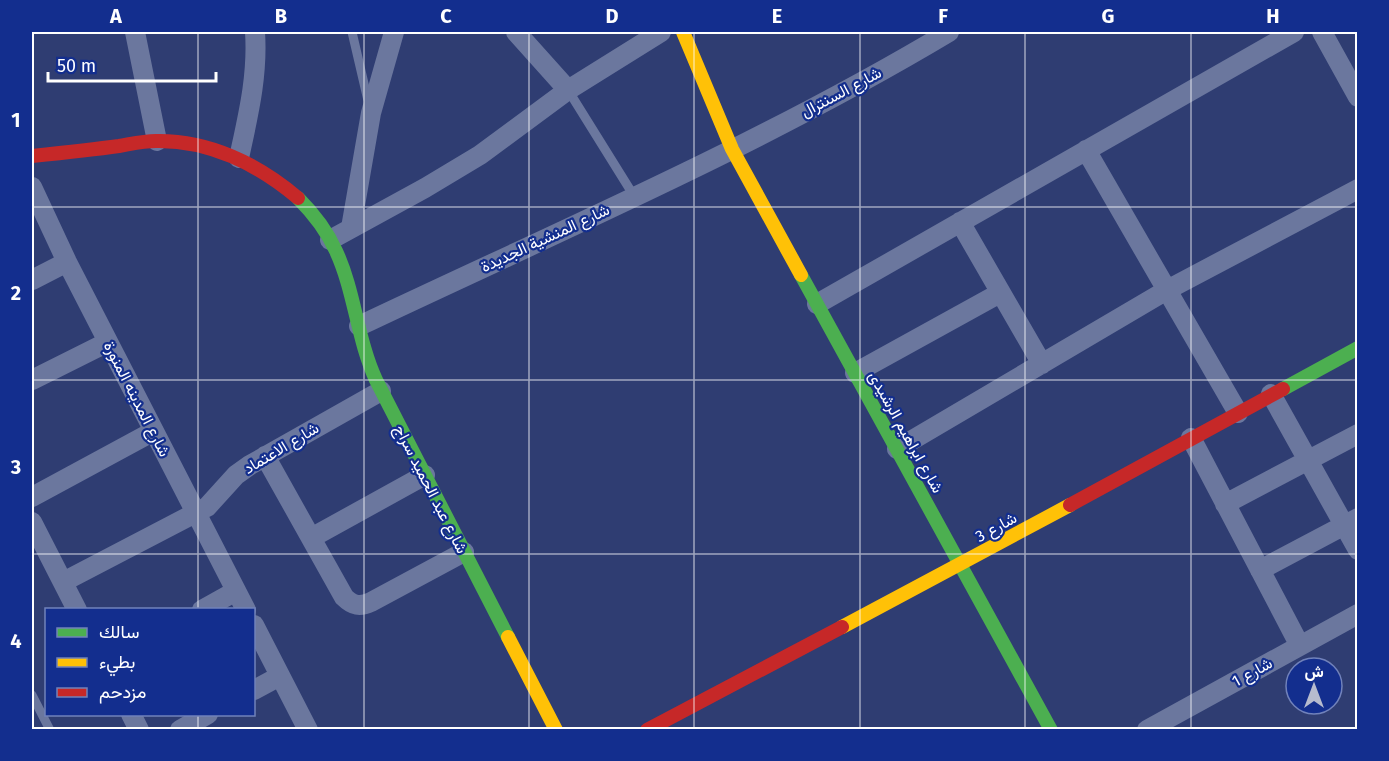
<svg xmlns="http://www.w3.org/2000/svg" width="1389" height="761" viewBox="0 0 1389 761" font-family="'Fira Sans',Vazirmatn,sans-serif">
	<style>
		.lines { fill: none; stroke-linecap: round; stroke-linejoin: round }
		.lane { stroke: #6b779e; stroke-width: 9 }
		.street { stroke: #6b779e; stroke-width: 20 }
		.fast { stroke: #4caf50; stroke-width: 14 }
		.slow { stroke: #ffc107; stroke-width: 14 }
		.jam { stroke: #c62828; stroke-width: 14 }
		.grid { fill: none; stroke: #fff; stroke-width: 1.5; stroke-opacity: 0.55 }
		.labels { text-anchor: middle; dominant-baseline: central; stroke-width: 4.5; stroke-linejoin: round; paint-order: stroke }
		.street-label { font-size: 16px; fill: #fff; stroke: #132e8e }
		.neatline { fill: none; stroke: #fff; stroke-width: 2 }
		.grid-label { font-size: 20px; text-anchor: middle; font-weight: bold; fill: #fff }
	</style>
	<rect width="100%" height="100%" fill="#2f3d72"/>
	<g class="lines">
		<!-- lane -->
		<path class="lane" d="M 352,32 L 369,105
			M 568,90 L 634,196
			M 32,695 L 50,730"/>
		<!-- street -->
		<path class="street" d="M 135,32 L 157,141
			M 516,32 L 568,90
			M 1322,32 L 1358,97
			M 1086,150 L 1238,413
			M 239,158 C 248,116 258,76 255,32
			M 32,187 L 67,262 L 246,610
			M 960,222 L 1042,364
			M 351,228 L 371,113 L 394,32
			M 330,240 L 425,188 L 480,155 L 568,90 L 661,32
			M 32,280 L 67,262
			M 817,304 L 1294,32
			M 359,326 C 557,232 760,145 949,32
			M 855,373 L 1000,293
			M 32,380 L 108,342
			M 1271,394 L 1358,550
			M 1191,438 L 1300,646
			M 897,449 L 1167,290 L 1358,189
			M 265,456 L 344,597 C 353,606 360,607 371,602 L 464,552
			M 32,497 L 154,431
			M 1225,504 L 1358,434
			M 32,522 L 77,610
			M 311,538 L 425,475
			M 1260,570 L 1358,518
			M 63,582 L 207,507 L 236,475 L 250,465 L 381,391
			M 202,610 L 236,591
			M 254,625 L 308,730
			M 254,690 L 280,676
			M 131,714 L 139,730
			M 180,730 L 208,714
			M 1147,730 L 1358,614"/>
		<!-- fast -->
		<path class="fast" d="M 298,198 C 313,213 327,231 336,251 C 355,292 357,339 376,380 L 508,637
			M 801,275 L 1051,730
			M 1283,389 L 1358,348"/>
		<!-- slow -->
		<path class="slow" d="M 683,32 L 732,149 L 801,275
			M 842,627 L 1070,505
			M 508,637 L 556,730"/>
		<!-- jam -->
		<path class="jam" d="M 32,156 C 61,153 90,150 119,146 C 131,144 143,141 156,141 C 209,140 258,164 298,198
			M 1070,505 L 1283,389
			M 647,730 L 842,627"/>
	</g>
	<!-- grid -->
	<path class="grid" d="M 198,32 L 198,610M 364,32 L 364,730M 529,32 L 529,730M 694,32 L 694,730M 860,32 L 860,730M 1025,32 L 1025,730M 1191,32 L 1191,730M 32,207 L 1358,207M 32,380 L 1358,380M 32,554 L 1358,554M 198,714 L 198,730"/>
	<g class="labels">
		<!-- street labels -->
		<g class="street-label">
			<text transform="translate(841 92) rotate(-28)">شارع السنترال</text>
			<text transform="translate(545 238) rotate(-25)">شارع المنشية الجديدة</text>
			<text transform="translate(137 399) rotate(63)">شارع المدينه المنورة</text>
			<text transform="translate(906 432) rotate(61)">شارع ابراهيم الرشيدى</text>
			<text transform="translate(281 448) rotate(-31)">شارع الاعتماد</text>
			<text transform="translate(431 489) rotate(63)">شارع عبد الحميد سراج</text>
			<text transform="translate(996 527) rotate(-29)">شارع 3</text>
			<text transform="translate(1252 672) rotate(-29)">شارع 1</text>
		</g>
	</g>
	<!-- border -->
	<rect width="1389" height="761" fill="none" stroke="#132e8e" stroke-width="66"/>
	<!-- legend -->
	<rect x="45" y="608" width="210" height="108" fill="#132e8e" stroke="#7182bb" stroke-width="1.5"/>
	<rect x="57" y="628" width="30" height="9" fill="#4caf50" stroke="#7182bb" stroke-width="1.5"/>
	<text x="99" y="638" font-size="18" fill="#ffffff">سالك</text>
	<rect x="57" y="658" width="30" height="9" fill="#ffc107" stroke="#7182bb" stroke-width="1.5"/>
	<text x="99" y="668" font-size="18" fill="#ffffff">بطيء</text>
	<rect x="57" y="688" width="30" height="9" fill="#c62828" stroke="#7182bb" stroke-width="1.5"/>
	<text x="99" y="698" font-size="18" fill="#ffffff">مزدحم</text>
	<!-- north arrow -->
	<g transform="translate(1314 686)"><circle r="28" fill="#132e8e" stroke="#7182bb" stroke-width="1.5"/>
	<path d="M0-4.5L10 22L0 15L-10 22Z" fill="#b6bbce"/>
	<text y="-9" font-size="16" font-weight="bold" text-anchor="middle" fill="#ffffff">ش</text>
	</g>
	<!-- scale -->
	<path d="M48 72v9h168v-9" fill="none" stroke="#ffffff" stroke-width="3"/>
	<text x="57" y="72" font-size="18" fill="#ffffff" stroke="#132e8e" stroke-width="4.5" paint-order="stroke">50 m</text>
	<rect x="33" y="33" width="1323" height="695" class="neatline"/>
	<g class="grid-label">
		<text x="116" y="23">A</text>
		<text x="281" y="23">B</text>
		<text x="446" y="23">C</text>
		<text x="612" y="23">D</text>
		<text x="777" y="23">E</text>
		<text x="943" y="23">F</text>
		<text x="1108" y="23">G</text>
		<text x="1273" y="23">H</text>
		<text x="16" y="127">1</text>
		<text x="16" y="300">2</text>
		<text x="16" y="474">3</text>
		<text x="16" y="648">4</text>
	</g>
</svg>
